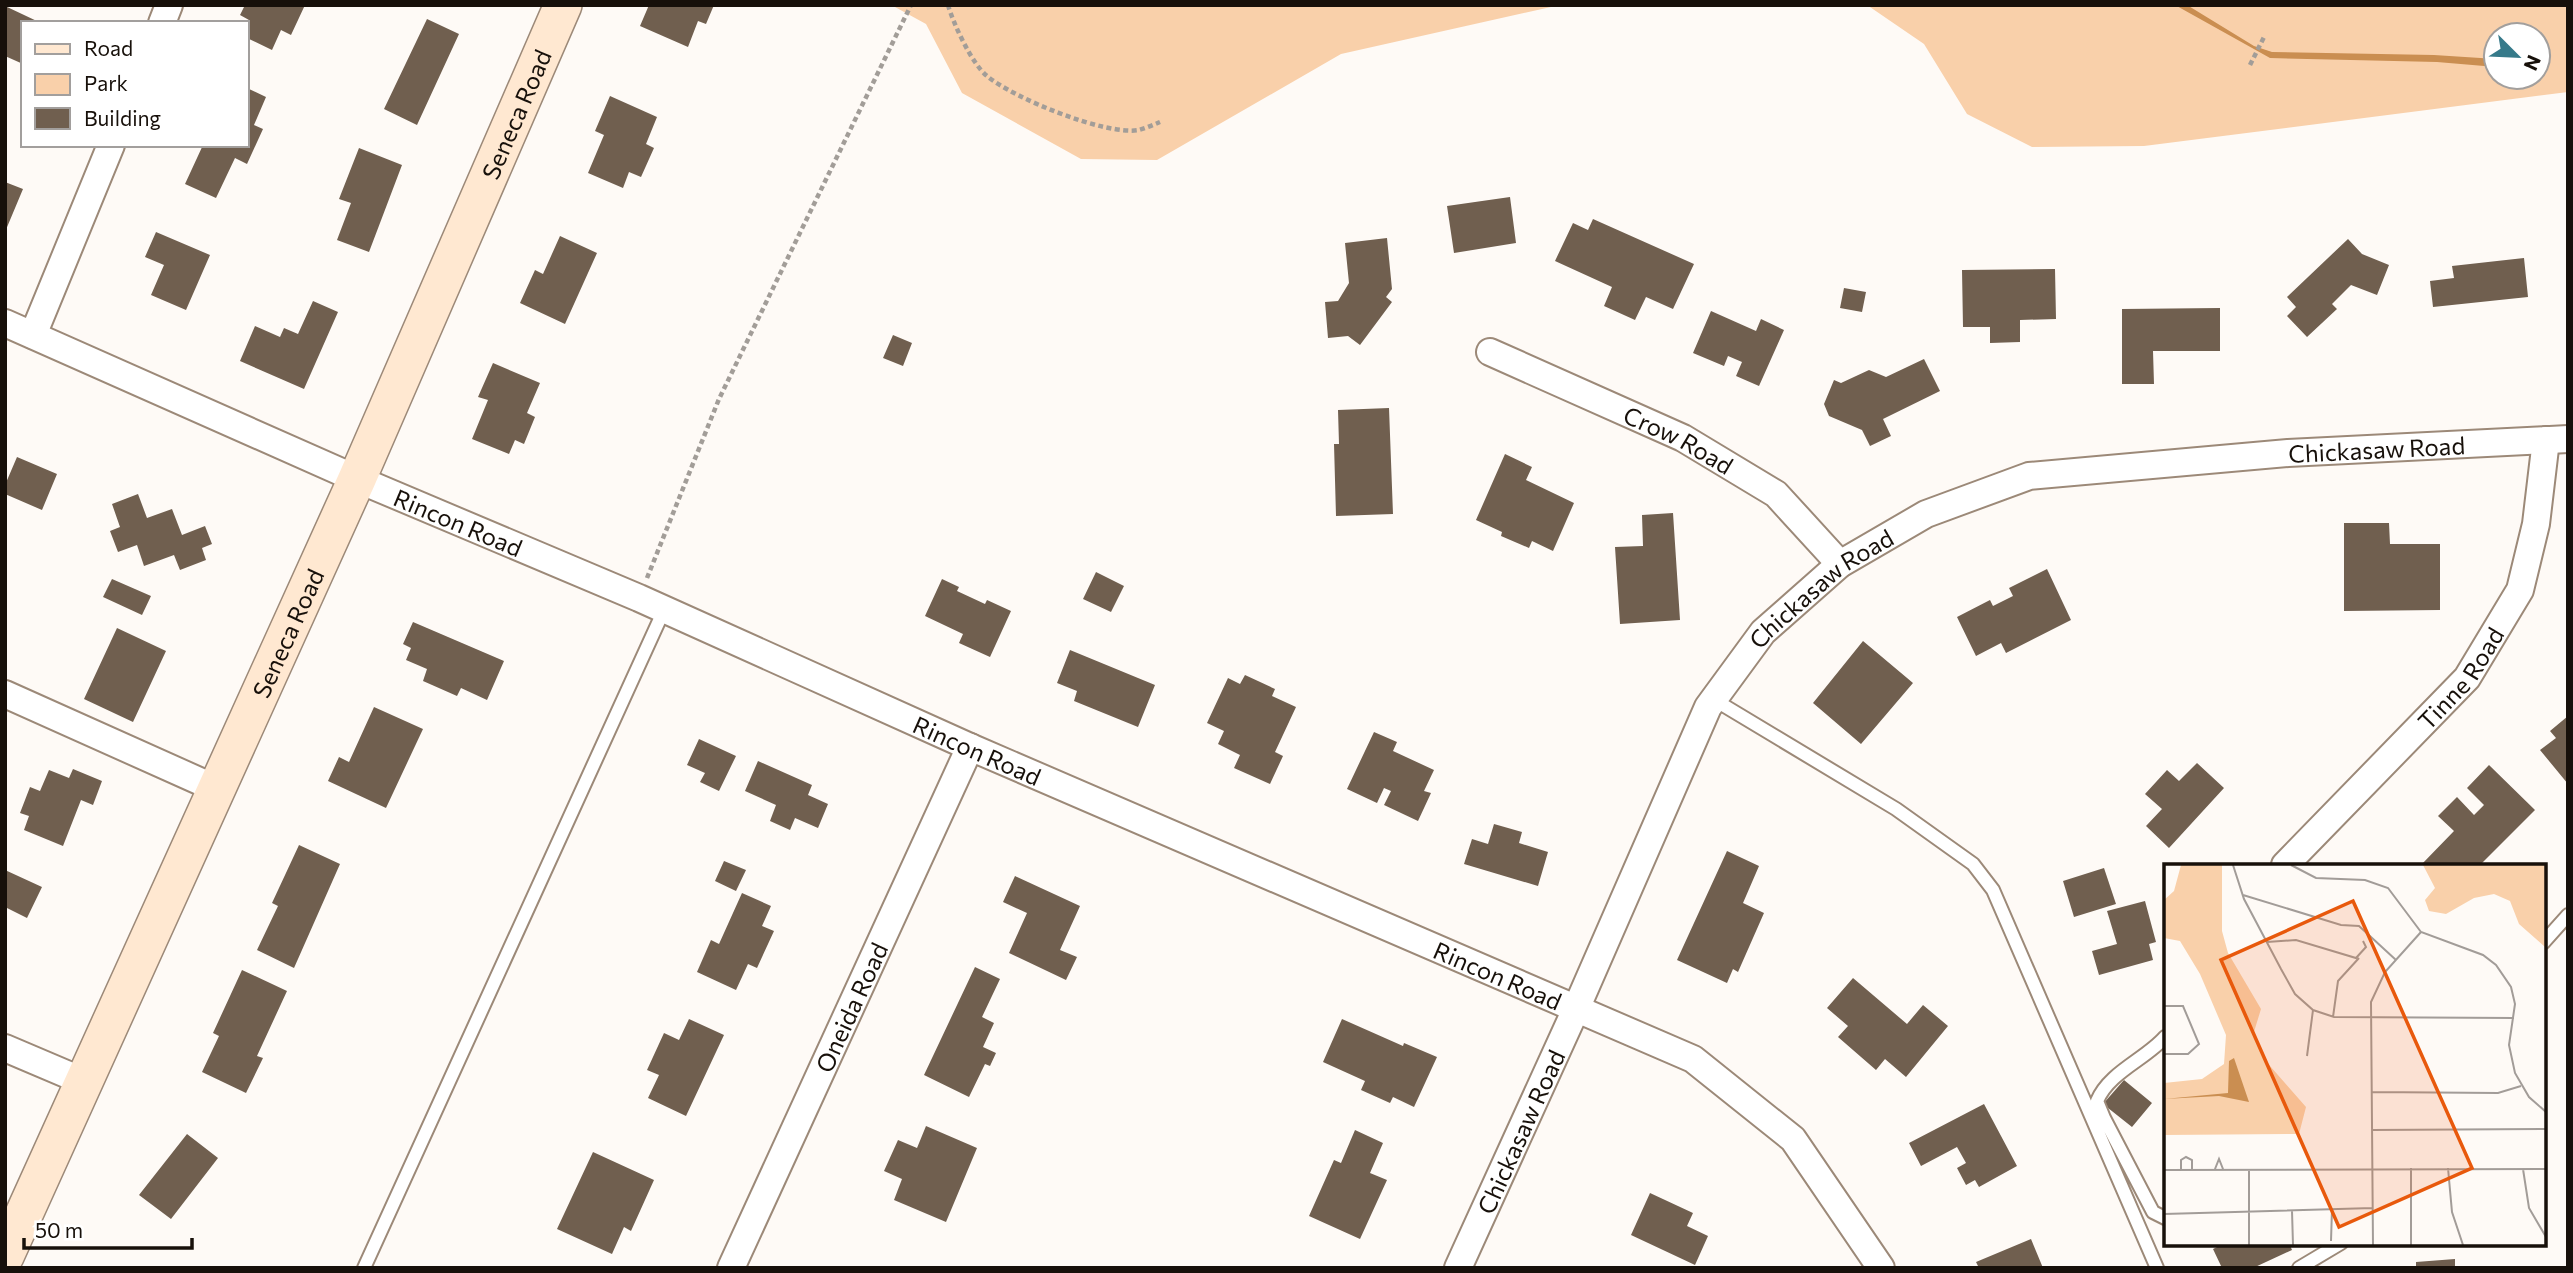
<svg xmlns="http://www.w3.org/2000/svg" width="2573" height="1273" viewBox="0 0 2573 1273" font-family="Commissioner,sans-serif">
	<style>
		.green { fill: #f9d0aa; fill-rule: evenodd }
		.water { fill: #ca8e51 }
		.building { fill: #705f4f }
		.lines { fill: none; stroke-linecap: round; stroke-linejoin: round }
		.lane-casing { stroke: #9c8978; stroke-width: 16 }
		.street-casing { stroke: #9c8978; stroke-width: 30 }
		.secondary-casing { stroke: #9c8978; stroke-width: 40 }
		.path { stroke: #a29d98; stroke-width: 4.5; stroke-dasharray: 5 3.5; stroke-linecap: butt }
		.lane { stroke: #fff; stroke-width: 12 }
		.street { stroke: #fff; stroke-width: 26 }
		.secondary { stroke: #ffe8d1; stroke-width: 37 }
		.labels { text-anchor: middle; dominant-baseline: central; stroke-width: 7; stroke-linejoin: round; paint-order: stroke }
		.street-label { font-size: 24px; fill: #17100a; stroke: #fff }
		.inset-road { fill: none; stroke: #a29c98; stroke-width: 2 }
		.view { fill: #e8590c; fill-opacity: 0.15; stroke: #e8590c; stroke-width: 3.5 }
		.inset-edge { fill: none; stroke: #17100a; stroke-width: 3.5 }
	</style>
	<rect width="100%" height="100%" fill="#fefaf6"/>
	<!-- green -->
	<path class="green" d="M 896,5 L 1560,5 L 1341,54 L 1157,160 L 1081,159 L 962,93 L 926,24 L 895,7 Z
		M 1867,5 L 2568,5 L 2568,92 L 2144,146 L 2032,147 L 1967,114 L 1924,44 ZM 2496,35 L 2538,35 L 2538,77 L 2496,77 Z"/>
	<!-- water -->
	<path class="water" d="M 2175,5 L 2187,5 L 2254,46 L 2272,52 L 2434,55 L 2496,59 L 2496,67 L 2437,62 L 2270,58 Z"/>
	<!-- building -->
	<path class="building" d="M 245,5 L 305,5 L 291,35 L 281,30 L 272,50 L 247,38 L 249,20 L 240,15 Z
		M 649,5 L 714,5 L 706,24 L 698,21 L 688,47 L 640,26 Z
		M 5,6 L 41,23 L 23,23 L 23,64 L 5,56 Z
		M 427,19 L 459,34 L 417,125 L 384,109 Z
		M 247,88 L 266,97 L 254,125 L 263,129 L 247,164 L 235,158 L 216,198 L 185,184 L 203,145 L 247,145 Z
		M 610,96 L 657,117 L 646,144 L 654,148 L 641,177 L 629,172 L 623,188 L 588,173 L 604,135 L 595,131 Z
		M 359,148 L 402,165 L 369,252 L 337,240 L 351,203 L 339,199 Z
		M 5,182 L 23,189 L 5,232 Z
		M 1510,197 L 1516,243 L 1454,253 L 1447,206 Z
		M 1593,219 L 1694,264 L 1673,309 L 1646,297 L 1635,320 L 1604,306 L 1612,287 L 1555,261 L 1573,223 L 1588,230 Z
		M 156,232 L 210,255 L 186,310 L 151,295 L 164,265 L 145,257 Z
		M 560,236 L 597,253 L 565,324 L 520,303 L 535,270 L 543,274 Z
		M 1387,238 L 1392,289 L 1386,297 L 1392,302 L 1360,345 L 1348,336 L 1328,338 L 1325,302 L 1338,301 L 1349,283 L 1345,243 Z
		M 2348,239 L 2362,254 L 2389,265 L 2377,295 L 2351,285 L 2332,304 L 2337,309 L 2307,337 L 2287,316 L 2296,307 L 2287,297 Z
		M 2524,258 L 2528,297 L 2433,307 L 2430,281 L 2454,278 L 2452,266 Z
		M 2055,269 L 2056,319 L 2020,320 L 2020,342 L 1990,343 L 1990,327 L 1963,327 L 1962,270 Z
		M 1844,288 L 1866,292 L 1862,312 L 1840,308 Z
		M 313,301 L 338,312 L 304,389 L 240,361 L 255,326 L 280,337 L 284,328 L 298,334 Z
		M 2220,308 L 2220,351 L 2153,351 L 2154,384 L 2122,384 L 2122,309 Z
		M 1711,311 L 1756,331 L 1761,319 L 1784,330 L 1759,386 L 1736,376 L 1742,362 L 1728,356 L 1724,366 L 1693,353 Z
		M 893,335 L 912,343 L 903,366 L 883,358 Z
		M 1924,359 L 1940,391 L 1883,419 L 1891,436 L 1870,446 L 1862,430 L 1829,416 L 1824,404 L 1834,380 L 1841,383 L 1869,370 L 1886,377 Z
		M 493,363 L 540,383 L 527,413 L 535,417 L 524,444 L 515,440 L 509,454 L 472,439 L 488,400 L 478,397 Z
		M 1389,408 L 1393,514 L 1336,516 L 1334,444 L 1339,444 L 1338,410 Z
		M 1505,454 L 1532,467 L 1526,480 L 1574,503 L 1553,551 L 1532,541 L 1529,548 L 1501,536 L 1502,532 L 1476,520 Z
		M 17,457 L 57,474 L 42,510 L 5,494 L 5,485 Z
		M 138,494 L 147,518 L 172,509 L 182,535 L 205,526 L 212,544 L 202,548 L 206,560 L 180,570 L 174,555 L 144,566 L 137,545 L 118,552 L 110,531 L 120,527 L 112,504 Z
		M 1673,513 L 1680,620 L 1620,624 L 1615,547 L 1643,546 L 1642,515 Z
		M 2344,523 L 2389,523 L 2390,544 L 2440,544 L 2440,610 L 2344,611 Z
		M 2047,569 L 2071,620 L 2006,653 L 2001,643 L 1976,656 L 1957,617 L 1990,600 L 1993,606 L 2013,596 L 2009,588 Z
		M 1096,572 L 1124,586 L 1111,612 L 1083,599 Z
		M 112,579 L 151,596 L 142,615 L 103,597 Z
		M 942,579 L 959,587 L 957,591 L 985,604 L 987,600 L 1011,611 L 990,657 L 959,643 L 963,634 L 925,616 Z
		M 413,622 L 504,661 L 487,700 L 461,688 L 457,696 L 423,681 L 427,669 L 406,660 L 411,648 L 403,644 Z
		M 117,628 L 166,651 L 133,722 L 84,699 Z
		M 1863,641 L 1913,683 L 1861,744 L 1813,703 Z
		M 1070,650 L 1155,685 L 1138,727 L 1074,701 L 1077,691 L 1057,683 Z
		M 1245,675 L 1275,689 L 1272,696 L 1296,707 L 1275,752 L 1283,756 L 1270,784 L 1234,768 L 1240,755 L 1218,744 L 1224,731 L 1207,723 L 1228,678 L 1240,684 Z
		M 374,707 L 423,729 L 386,808 L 328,781 L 339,757 L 349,762 Z
		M 2568,716 L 2568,784 L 2540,750 L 2556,738 L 2550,731 Z
		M 1374,732 L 1397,742 L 1393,751 L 1434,770 L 1424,791 L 1431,793 L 1418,821 L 1384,805 L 1391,791 L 1384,788 L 1377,803 L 1347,789 Z
		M 699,739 L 736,756 L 719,791 L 700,782 L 705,773 L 687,765 Z
		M 758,761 L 812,785 L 808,795 L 828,804 L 818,828 L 795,818 L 790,830 L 770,821 L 776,805 L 745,791 Z
		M 2197,763 L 2224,788 L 2169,848 L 2146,826 L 2162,809 L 2145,794 L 2167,770 L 2179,781 Z
		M 2489,765 L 2535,810 L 2480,865 L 2421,865 L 2454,831 L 2438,816 L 2457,797 L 2474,815 L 2484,805 L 2467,788 Z
		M 73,769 L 102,781 L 93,805 L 81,800 L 63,846 L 24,830 L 29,816 L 20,813 L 30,787 L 40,791 L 49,770 L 69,778 Z
		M 1494,824 L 1522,832 L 1519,843 L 1548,852 L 1538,886 L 1464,864 L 1472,839 L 1488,844 Z
		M 299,845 L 340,864 L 294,968 L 257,950 L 278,906 L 272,903 Z
		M 1727,851 L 1759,866 L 1743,903 L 1764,913 L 1738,972 L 1733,969 L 1727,983 L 1677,960 Z
		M 724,861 L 746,870 L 736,891 L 715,881 Z
		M 2104,868 L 2116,904 L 2074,917 L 2063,881 Z
		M 5,870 L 42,887 L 27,918 L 5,907 Z
		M 1015,876 L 1080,906 L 1060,950 L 1077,957 L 1066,980 L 1009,953 L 1027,913 L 1003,902 Z
		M 742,893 L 771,906 L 762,926 L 774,931 L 757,968 L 748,964 L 736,990 L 697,972 L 711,940 L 719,944 Z
		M 2145,901 L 2156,942 L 2149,944 L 2153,960 L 2099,975 L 2092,951 L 2117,944 L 2107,911 Z
		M 975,967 L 1000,979 L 982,1017 L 994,1023 L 983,1047 L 996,1053 L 990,1066 L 985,1064 L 969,1097 L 924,1075 Z
		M 242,970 L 287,991 L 257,1056 L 263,1058 L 246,1093 L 202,1072 L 219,1036 L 213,1033 Z
		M 1853,978 L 1907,1024 L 1923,1005 L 1948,1026 L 1906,1077 L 1885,1059 L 1876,1070 L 1838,1037 L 1848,1026 L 1827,1008 Z
		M 689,1019 L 724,1035 L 686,1116 L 648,1098 L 659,1075 L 647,1070 L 664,1033 L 679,1040 Z
		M 1342,1019 L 1403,1046 L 1404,1043 L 1437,1057 L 1414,1107 L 1393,1097 L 1390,1103 L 1361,1090 L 1365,1081 L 1323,1062 Z
		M 2124,1080 L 2152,1103 L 2132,1127 L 2103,1104 Z
		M 1984,1104 L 2017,1166 L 1979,1187 L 1975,1180 L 1966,1185 L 1957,1168 L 1966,1163 L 1957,1147 L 1921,1166 L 1909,1143 Z
		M 926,1126 L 977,1148 L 946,1222 L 894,1200 L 902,1179 L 884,1171 L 898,1140 L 917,1148 Z
		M 1355,1130 L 1383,1143 L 1370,1173 L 1387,1180 L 1360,1239 L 1309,1216 L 1334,1160 L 1341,1163 Z
		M 187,1134 L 218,1158 L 171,1219 L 139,1195 Z
		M 593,1152 L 654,1180 L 631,1231 L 624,1227 L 612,1254 L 557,1229 Z
		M 1650,1193 L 1693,1213 L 1687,1226 L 1708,1236 L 1695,1265 L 1631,1235 Z
		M 2031,1239 L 2043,1268 L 1979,1268 L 1976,1262 Z
		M 2225,1243 L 2289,1243 L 2292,1250 L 2253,1268 L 2222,1268 L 2213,1249 Z
		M 2455,1259 L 2455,1268 L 2416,1268 L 2416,1262 Z"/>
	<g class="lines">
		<defs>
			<path id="lane" d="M 1713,699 L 1896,809 L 1973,864 L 1993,890 L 2157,1268
				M 2543,943 L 2568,915
				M 2165,1037 C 2146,1059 2109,1072 2097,1101 L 2104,1118 L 2153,1212 L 2165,1218
				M 364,1268 L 664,610
				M 2299,1268 L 2341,1243"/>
			<g id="street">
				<path d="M 162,23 L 169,5"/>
				<path id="s1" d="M 5,323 L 357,479 L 639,598 L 970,747 L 1693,1059 L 1793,1139 L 1881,1268"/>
				<path d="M 33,335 L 111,145"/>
				<path id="s2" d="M 1490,352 L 1683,438 L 1776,494 L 1840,564"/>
				<path d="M 5,694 L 217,789"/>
				<path id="s3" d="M 2285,865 L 2467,678 L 2520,590 L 2536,524 L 2546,440"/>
				<path d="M 5,1048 L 85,1082"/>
				<path id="s4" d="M 731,1268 L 970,747"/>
				<path id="s5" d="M 1458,1268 L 1576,1009 L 1708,707 L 1763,632 L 1840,564 L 1926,514 L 2029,476 L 2288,453 L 2568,439"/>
			</g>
			<g id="secondary">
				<path id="s6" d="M 5,1256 L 357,479 L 563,5"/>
			</g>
		</defs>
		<!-- lane casing -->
		<use href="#lane" class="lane-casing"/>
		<!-- street casing -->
		<use href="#street" class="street-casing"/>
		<!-- secondary casing -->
		<use href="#secondary" class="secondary-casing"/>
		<!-- path -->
		<path class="path" d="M 948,5 C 953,23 972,64 987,76 C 1013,98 1106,136 1139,130 C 1146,128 1153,125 1160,122
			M 2250,65 L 2265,35
			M 647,578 L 719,399 L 911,5"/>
		<!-- lane -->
		<use href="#lane" class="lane"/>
		<!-- street -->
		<use href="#street" class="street"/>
		<!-- secondary -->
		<use href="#secondary" class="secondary"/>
	</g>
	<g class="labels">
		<!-- street labels -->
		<g class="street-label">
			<text stroke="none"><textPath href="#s6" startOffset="1251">Seneca Road</textPath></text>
			<text stroke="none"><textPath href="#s2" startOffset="208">Crow Road</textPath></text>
			<text stroke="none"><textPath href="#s5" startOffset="1368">Chickasaw Road</textPath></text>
			<text stroke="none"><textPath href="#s1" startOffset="495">Rincon Road</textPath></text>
			<text stroke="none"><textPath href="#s5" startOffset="780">Chickasaw Road</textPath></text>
			<text stroke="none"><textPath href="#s6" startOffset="684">Seneca Road</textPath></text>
			<text stroke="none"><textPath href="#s3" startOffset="257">Tinne Road</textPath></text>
			<text stroke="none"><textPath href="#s1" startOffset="1062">Rincon Road</textPath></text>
			<text stroke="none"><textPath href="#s1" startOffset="1629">Rincon Road</textPath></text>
			<text stroke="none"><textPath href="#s4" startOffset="287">Oneida Road</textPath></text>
			<text stroke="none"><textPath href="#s5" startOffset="150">Chickasaw Road</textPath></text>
		</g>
	</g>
	<!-- overview -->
	<g transform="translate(2164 864)">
		<rect width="382" height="382" fill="#fefaf6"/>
		<path d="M 17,1 L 58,1 L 58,67 L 64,89 L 97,145 L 89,171 L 99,194 L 142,243 L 135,270 L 0,271 L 0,219 L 38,215 L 60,200 L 62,171 L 36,110 L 16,77 L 0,74 L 0,36 L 10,27 ZM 259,1 L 381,1 L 381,83 L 355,60 L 346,37 L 330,30 L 310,34 L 282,50 L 265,47 L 261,36 L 271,24 Z" fill="#f9d0aa"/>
		<path d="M 70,194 L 85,238 L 55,232 L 0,235 L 64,229 L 65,197 Z" fill="#ca8e51"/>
		<path class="inset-road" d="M 69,1 L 80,35 L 117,105 L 131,130 L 149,146 L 170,153 L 350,154M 127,1 L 152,14 L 201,16 L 224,24 L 257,68 L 319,91 L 332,101 L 347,123 L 351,140 L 345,181 L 351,209 L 365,233 L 382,248M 79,31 L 177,61 L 195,62 L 232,96M 103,78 L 132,76 L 192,94 L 202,83 L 199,77M 0,142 L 19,142 L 35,180 L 24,190 L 0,190M 169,153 L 174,117 L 195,94M 143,192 L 149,146M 208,228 L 334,229 L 357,222M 208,266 L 382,265M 284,304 L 288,348 L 299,381M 51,305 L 55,295 L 59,305M 359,305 L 365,344 L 382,373M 0,306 L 382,305M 17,306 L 17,296 L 22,293 L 28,296 L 28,306M 128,347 L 129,381M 0,350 L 209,344M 167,377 L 168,345M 85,381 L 85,305M 209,381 L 207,138 L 221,108 L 257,68M 247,381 L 247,304"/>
		<path class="view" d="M 189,37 L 308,304 L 175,363 L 57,96 Z"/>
		<rect width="382" height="382" class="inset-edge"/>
	</g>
	<!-- border -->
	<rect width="2573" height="1273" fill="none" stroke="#17100a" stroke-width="14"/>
	<!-- legend -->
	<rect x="21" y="21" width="228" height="126" fill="#ffffff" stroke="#a29f9d" stroke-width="2"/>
	<rect x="35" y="44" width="35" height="10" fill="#ffe8d1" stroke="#a29f9d" stroke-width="2"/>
	<text x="84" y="56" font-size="21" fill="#17100a">Road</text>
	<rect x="35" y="74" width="35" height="21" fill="#f9d0aa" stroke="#a29f9d" stroke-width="2"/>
	<text x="84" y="91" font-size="21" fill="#17100a">Park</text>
	<rect x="35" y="108" width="35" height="21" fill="#705f4f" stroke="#a29f9d" stroke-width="2"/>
	<text x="84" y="126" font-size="21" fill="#17100a">Building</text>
	<!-- north arrow -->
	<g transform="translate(2517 56) rotate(114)"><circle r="33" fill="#ffffff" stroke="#a29f9d" stroke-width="2"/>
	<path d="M0-5L12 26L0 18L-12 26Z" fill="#367a8a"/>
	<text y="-10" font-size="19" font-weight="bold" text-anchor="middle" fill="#17100a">N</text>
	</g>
	<!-- scale -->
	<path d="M24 1238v10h168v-10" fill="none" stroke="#17100a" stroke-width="3.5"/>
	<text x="35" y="1238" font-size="21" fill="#17100a" stroke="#ffffff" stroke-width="5" paint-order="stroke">50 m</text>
</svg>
